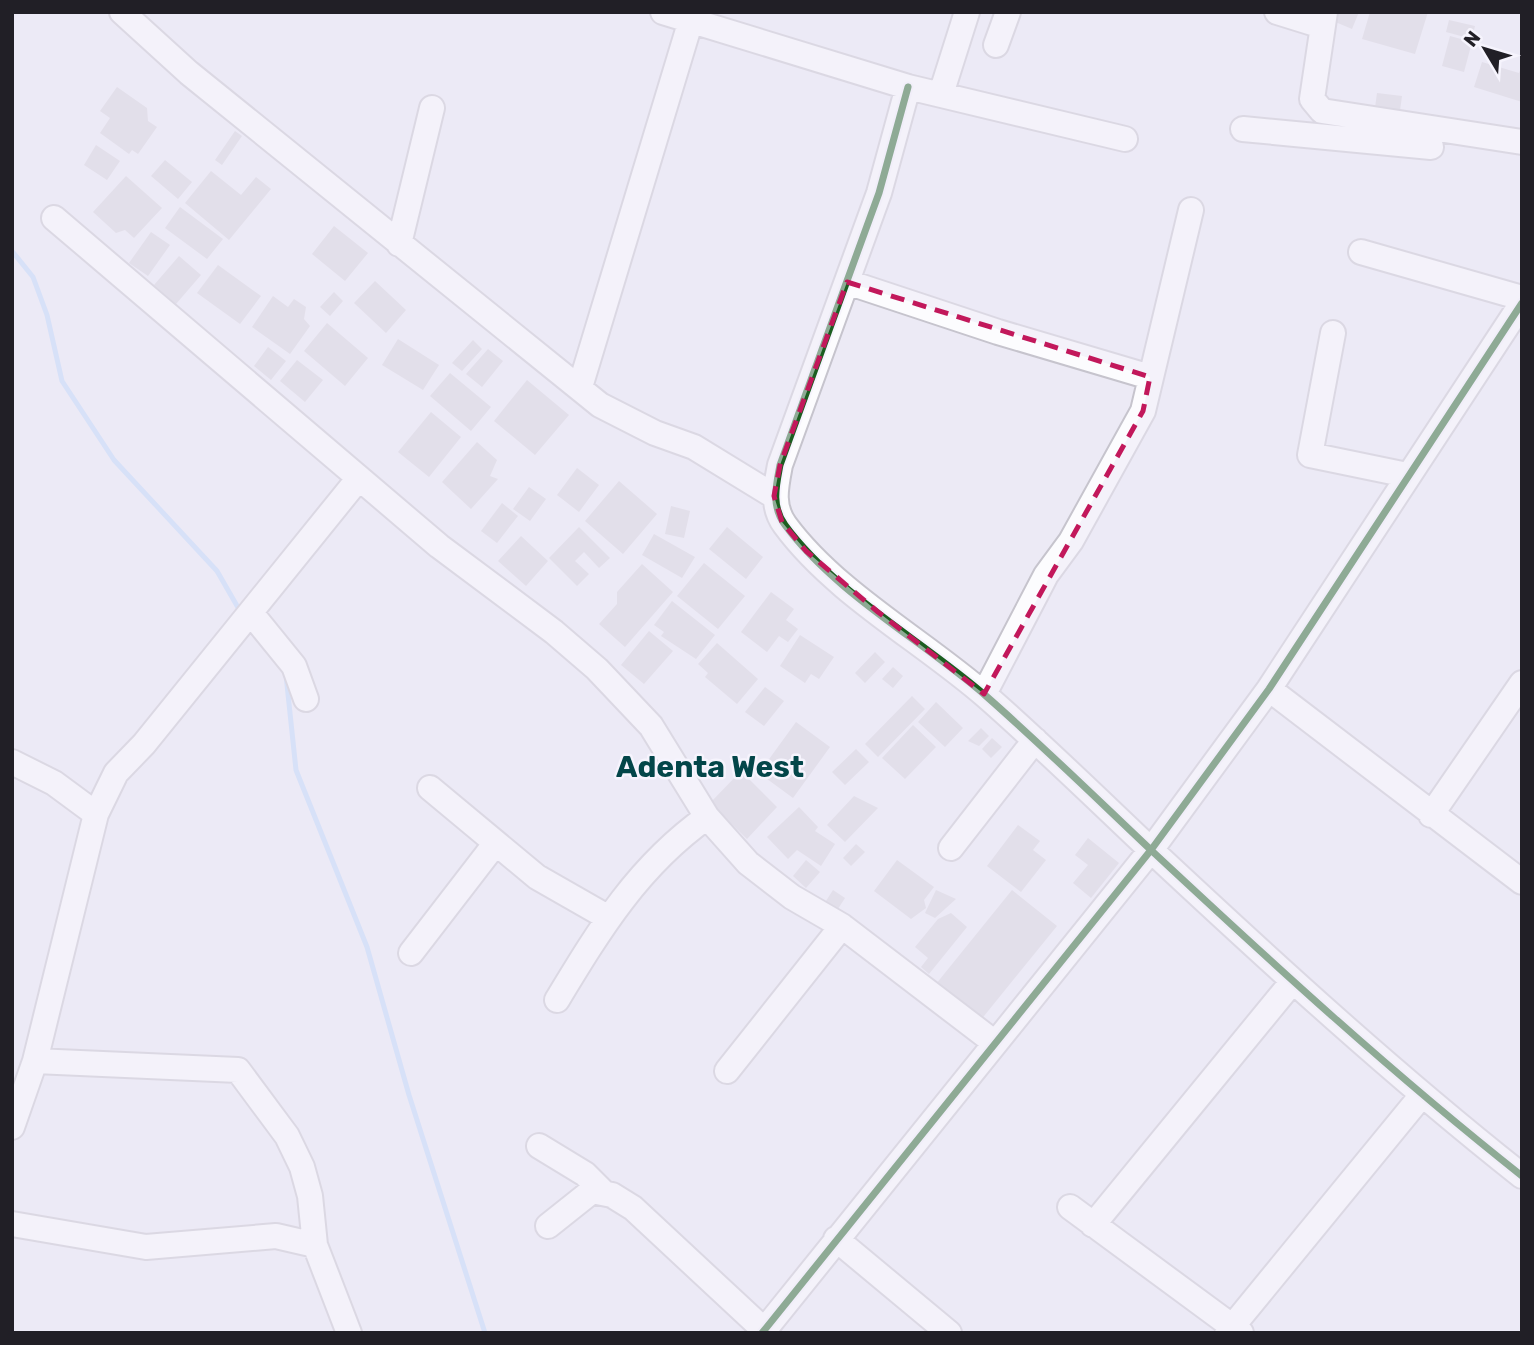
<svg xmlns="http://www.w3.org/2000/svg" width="1534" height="1345" viewBox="0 0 1534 1345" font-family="Rubik,sans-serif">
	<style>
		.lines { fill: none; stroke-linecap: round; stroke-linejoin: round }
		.stream { stroke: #bdd7fa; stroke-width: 5 }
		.building { fill: #d5d3dc }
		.minor-casing { stroke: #c6c4cd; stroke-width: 28 }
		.minor { stroke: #fcfcfe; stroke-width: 24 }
		.cycleway-casing { stroke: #f6f4fd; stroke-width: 11 }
		.cycleway { stroke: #1b5e20; stroke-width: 7 }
		.marked { fill: none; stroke: #c2185b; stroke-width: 5; stroke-dasharray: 14 9; stroke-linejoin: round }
		.labels { text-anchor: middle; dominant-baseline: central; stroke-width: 5; stroke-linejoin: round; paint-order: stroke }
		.district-label { font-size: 30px; font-weight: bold; fill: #034649; stroke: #f6f4fd }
	</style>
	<rect width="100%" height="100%" fill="#eceaf5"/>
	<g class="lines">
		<!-- stream -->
		<path class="stream" d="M 12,251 L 33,277 L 47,315 L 62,381 L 114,460 L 217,571 L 240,611
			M 286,675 L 296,770 L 367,947 L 409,1095 L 485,1333"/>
	</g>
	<!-- building -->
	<path class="building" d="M 1337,12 L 1359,12 L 1352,29 L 1333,21 Z
		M 1370,12 L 1428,12 L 1415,54 L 1362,39 Z
		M 1449,20 L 1475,26 L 1472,39 L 1446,32 Z
		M 1450,36 L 1472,42 L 1464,72 L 1442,66 Z
		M 1482,62 L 1519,73 L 1522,65 L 1522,102 L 1474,87 Z
		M 117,87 L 147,108 L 148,121 L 157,127 L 138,154 L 132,150 L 129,154 L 100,133 L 110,118 L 100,111 Z
		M 1377,93 L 1402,96 L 1399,118 L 1374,115 Z
		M 235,131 L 242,136 L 222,165 L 215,160 Z
		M 96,145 L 120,161 L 107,180 L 84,165 Z
		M 165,160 L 192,182 L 178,199 L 151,176 Z
		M 211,171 L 241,195 L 256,177 L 271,189 L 229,240 L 185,203 Z
		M 126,176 L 162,208 L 134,238 L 125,230 L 116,233 L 93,212 Z
		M 180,207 L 223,239 L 207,259 L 165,228 Z
		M 334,226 L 368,253 L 345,281 L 312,254 Z
		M 151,232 L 170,245 L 148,276 L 129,263 Z
		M 179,256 L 201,275 L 176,304 L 154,285 Z
		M 218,265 L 261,296 L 240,324 L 197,293 Z
		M 375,281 L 406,310 L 386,333 L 354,303 Z
		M 334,292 L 343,301 L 330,316 L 320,307 Z
		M 273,296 L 288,307 L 294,299 L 306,307 L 304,319 L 310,326 L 290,354 L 252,327 Z
		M 327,323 L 368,358 L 345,386 L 304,351 Z
		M 398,339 L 439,365 L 423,390 L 382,365 Z
		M 473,340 L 482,349 L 462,371 L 452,363 Z
		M 268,347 L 286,361 L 271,380 L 254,366 Z
		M 488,349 L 503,361 L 482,387 L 466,374 Z
		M 297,360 L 323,380 L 305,402 L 280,381 Z
		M 450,373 L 491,407 L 471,431 L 430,396 Z
		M 527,380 L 569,415 L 535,455 L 494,421 Z
		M 431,412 L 461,437 L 429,477 L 398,452 Z
		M 477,442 L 497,460 L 490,476 L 498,479 L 471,509 L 442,482 Z
		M 577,468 L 599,485 L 579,512 L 557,495 Z
		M 619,481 L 657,514 L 623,554 L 585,521 Z
		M 529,487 L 546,499 L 530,521 L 513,509 Z
		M 502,503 L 518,516 L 497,543 L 481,531 Z
		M 671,506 L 690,511 L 684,538 L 665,534 Z
		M 579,527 L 610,558 L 599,568 L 584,552 L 575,561 L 589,574 L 577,586 L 549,558 Z
		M 727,527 L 763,557 L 746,579 L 709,549 Z
		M 654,534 L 695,557 L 682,578 L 642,555 Z
		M 521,536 L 548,561 L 526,586 L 498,561 Z
		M 704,563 L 745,596 L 718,629 L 677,596 Z
		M 642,564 L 673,592 L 625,647 L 599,624 L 617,604 L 617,592 Z
		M 771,592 L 794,609 L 786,620 L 798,629 L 788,642 L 779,636 L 767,652 L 741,632 Z
		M 672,601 L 715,635 L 696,659 L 661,636 L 664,632 L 654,625 Z
		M 649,631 L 673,651 L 644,684 L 621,665 Z
		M 800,635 L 834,657 L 819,679 L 811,674 L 805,683 L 780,666 Z
		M 717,643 L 758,679 L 737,704 L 705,677 L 708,673 L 698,664 Z
		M 875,652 L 885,662 L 865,683 L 855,673 Z
		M 893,667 L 903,676 L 893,688 L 882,679 Z
		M 765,687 L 784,701 L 764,726 L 745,712 Z
		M 912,696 L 925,709 L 878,757 L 865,744 Z
		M 936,702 L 963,728 L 945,747 L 918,722 Z
		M 796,722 L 830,747 L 793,798 L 759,773 Z
		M 913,725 L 936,747 L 905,779 L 882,758 Z
		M 981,728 L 989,736 L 979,746 L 968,741 Z
		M 992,738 L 1002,747 L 991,758 L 982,749 Z
		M 856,749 L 869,762 L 845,785 L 832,772 Z
		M 741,771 L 777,807 L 747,839 L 710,803 Z
		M 854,796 L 878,808 L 845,842 L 827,825 Z
		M 799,807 L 818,827 L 815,831 L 835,844 L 821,866 L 797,850 L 788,859 L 767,837 Z
		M 1018,825 L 1040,841 L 1033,850 L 1046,860 L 1021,892 L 987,866 Z
		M 1088,838 L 1119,863 L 1091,898 L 1073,883 L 1088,865 L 1075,855 Z
		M 856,844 L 865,852 L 851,866 L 843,858 Z
		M 806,860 L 820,872 L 806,888 L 793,876 Z
		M 897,860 L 934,887 L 924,900 L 926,908 L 911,919 L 874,891 Z
		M 833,890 L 845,898 L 836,912 L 824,904 Z
		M 936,890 L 956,899 L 935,918 L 925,913 Z
		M 1012,890 L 1057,926 L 980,1021 L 936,984 Z
		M 951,913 L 967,927 L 929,974 L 921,967 L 928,958 L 915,947 L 938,919 Z"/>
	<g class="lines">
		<defs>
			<path id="minor" d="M 122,12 L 189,73 L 600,405 L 655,433 L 694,447 L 774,496
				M 663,12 L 908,87 L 1125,139
				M 1277,12 L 1322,26
				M 1325,12 L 1312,99 L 1322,111 L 1522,142
				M 996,45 L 1008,12
				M 908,87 L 879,193 L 780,465 C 776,486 771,506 785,525 C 835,593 923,641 986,696 C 1043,746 1097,799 1152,851 C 1272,963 1393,1074 1522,1176
				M 941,94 L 967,12
				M 1243,129 L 1431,147
				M 54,218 L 439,546 L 554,632 L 597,669 L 651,726 L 707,817 L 748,863 L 792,897 L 842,926 L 995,1043
				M 399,244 L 432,108
				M 1361,252 L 1522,298
				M 847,282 L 998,332 L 1150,377
				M 1333,333 L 1310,455 L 1407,475
				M 580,387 L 691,20
				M 251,613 L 294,666 L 306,699
				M 1269,689 L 1522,882
				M 984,694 L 1046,575 L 1071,541 L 1143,411 L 1191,210
				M 12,762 L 54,783 L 96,814
				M 430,788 L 537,877 L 607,917
				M 1431,815 L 1522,683
				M 951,848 L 1035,740
				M 411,953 L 495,844
				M 557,1000 C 600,929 638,866 707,817
				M 35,1061 L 238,1070 L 287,1136 L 302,1167 L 310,1196 L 315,1245 L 349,1333
				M 727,1071 L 842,926
				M 12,1127 L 35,1061 L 96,814 L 116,773 L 144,744 L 359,478
				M 539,1146 L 585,1174 L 602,1191
				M 1070,1207 L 1241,1333
				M 12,1224 L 146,1247 L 276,1236 L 315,1245
				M 1093,1225 L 1293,981
				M 548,1226 L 592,1191 L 612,1195 L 633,1208 L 764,1330
				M 836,1239 L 949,1333
				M 762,1333 L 1151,850 L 1269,689 L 1522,303
				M 1227,1333 L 1422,1095"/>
		</defs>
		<!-- minor casing -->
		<use href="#minor" class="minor-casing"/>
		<!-- minor -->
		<use href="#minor" class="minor"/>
		<defs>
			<path id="cycleway" d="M 908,87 L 879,193 L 780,465 C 776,486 771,506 785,525 C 835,593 923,641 986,696 C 1043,746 1097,799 1152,851 C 1272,963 1393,1074 1522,1176
				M 762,1333 L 1151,850 L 1269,689 L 1522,303"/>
		</defs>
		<!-- cycleway casing -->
		<use href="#cycleway" class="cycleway-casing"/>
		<!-- cycleway -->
		<use href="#cycleway" class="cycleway"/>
	</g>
	<!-- marked area -->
	<path d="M0 0H1534V1345H0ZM 847,282 L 1150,377 L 1143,411 L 984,694 L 878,612 L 806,551 L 782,522 L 774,496 L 780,465 Z" fill="#eceaf5" fill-opacity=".55" fill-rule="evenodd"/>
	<path class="marked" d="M 847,282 L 1150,377 L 1143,411 L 984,694 L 878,612 L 806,551 L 782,522 L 774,496 L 780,465 Z"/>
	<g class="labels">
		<!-- district labels -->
		<g class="district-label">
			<text x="710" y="767">Adenta West</text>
		</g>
	</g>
	<!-- border -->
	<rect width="1534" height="1345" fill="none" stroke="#211f26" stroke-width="28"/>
	<!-- north arrow -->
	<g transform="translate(1485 49) rotate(308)" stroke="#f6f4fd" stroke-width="5" paint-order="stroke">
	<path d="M0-5L12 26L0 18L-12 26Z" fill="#211f26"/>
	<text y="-10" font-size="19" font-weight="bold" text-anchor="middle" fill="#211f26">N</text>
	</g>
</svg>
